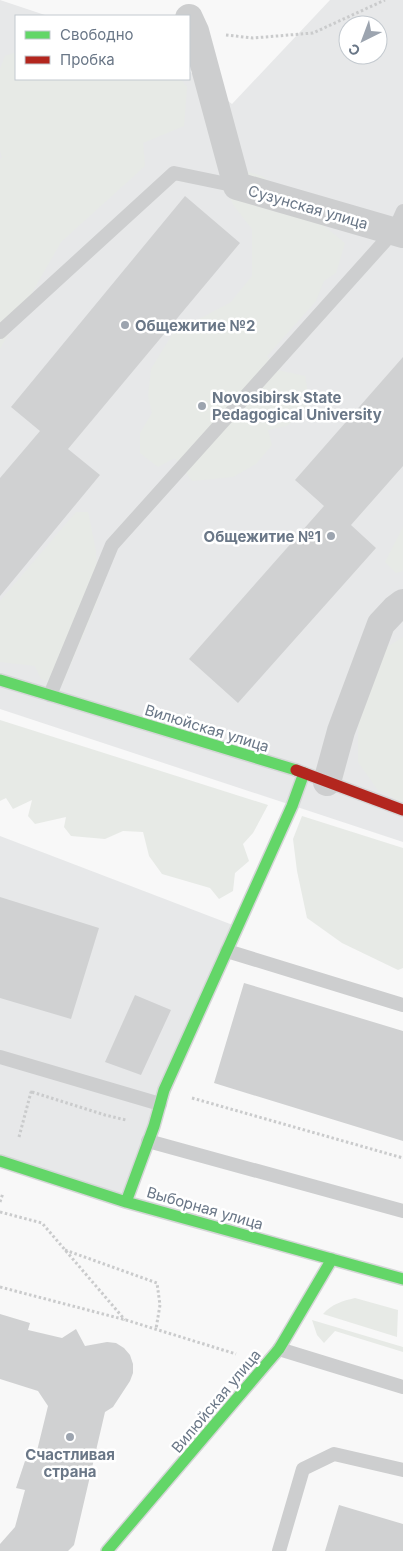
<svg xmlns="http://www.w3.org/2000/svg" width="403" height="1551" viewBox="0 0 403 1551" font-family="Inter,sans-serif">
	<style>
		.built { fill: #e7e8e9; fill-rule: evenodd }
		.green { fill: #e7eae6 }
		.building { fill: #d0d1d2 }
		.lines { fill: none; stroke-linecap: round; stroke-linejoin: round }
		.fast-casing { stroke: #d5d6d7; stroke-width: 14 }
		.jam-casing { stroke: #d5d6d7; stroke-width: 14 }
		.path { stroke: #cacbcc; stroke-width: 3; stroke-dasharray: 2.5 2.5; stroke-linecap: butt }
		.lane { stroke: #cdcecf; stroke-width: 14 }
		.street { stroke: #cdcecf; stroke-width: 28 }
		.fast { stroke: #63d668; stroke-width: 11 }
		.jam { stroke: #b3261e; stroke-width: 11 }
		.poi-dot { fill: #9ca4af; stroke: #fff; stroke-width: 2 }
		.labels { text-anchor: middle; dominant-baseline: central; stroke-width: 5; stroke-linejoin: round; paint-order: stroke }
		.street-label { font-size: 15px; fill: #6a7787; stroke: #fff }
		.poi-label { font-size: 15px; font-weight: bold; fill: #6a7787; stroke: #fff; text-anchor: start }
	</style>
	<rect width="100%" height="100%" fill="#f8f8f8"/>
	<!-- built -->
	<path class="built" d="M 0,0 L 48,16 L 16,16 L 16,79 L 189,79 L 189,71 L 232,104 L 330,0 L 403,0 L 403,842 L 0,709 ZM 348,25 L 378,25 L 378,55 L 348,55 Z
		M 0,836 L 238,927 L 126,1202 L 0,1164 Z"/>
	<!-- green -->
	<path class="green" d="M 16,52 L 16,79 L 181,79 L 187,87 L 184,126 L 143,143 L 145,166 L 61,242 L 0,349 L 0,159 L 2,157 L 0,151 L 0,69 L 5,56 Z
		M 239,169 L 262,176 L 345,243 L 336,273 L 324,281 L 316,301 L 267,356 L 277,370 L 305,376 L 310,405 L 287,426 L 268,430 L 272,445 L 256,464 L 233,477 L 192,481 L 175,458 L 158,467 L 140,453 L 140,433 L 152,413 L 148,396 L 151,369 L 173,333 L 231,302 L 252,276 L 252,229 L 234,206 L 223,183 Z
		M 76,512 L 88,512 L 96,551 L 98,600 L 62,685 L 41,679 L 35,666 L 0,662 L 0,601 Z
		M 403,527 L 403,571 L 396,573 L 385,562 Z
		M 403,637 L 403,803 L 377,789 L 358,762 L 358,735 L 359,707 L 385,648 Z
		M 0,720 L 268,805 L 253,833 L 243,844 L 249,861 L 235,873 L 233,891 L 219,899 L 210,888 L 162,874 L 149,856 L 143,832 L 123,831 L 105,839 L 71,836 L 64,827 L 66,817 L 35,824 L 28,816 L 32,800 L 13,809 L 6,798 L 0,801 Z
		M 302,816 L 403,848 L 403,968 L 398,970 L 342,943 L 307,918 L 297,871 L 293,839 Z
		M 355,1298 L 398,1310 L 397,1337 L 323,1314 C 332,1304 342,1301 355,1298 Z
		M 312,1320 L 403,1347 L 403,1352 L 335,1331 L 324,1343 L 317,1335 Z"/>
	<!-- building -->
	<path class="building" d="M 185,196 L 240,243 L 68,449 L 100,475 L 0,596 L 0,478 L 40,431 L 11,407 Z
		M 403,357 L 403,466 L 351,525 L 376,548 L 238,703 L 189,659 L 324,506 L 295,480 Z
		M 0,897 L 99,928 L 71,1019 L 0,998 Z
		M 244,983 L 403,1031 L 403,1141 L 214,1083 Z
		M 135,995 L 171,1010 L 141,1075 L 105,1062 Z
		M 0,1314 L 30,1323 L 28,1330 L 62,1338 L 76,1329 L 85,1346 L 107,1342 L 116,1343 L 124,1348 L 130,1355 L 133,1364 L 133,1373 L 130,1381 L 113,1407 L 105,1412 L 74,1545 L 68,1551 L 0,1551 L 0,1544 L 15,1527 L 25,1490 L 16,1488 L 25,1461 L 34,1463 L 48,1406 L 38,1391 L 0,1379 Z
		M 339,1505 L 403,1524 L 403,1551 L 325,1551 Z"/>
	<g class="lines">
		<defs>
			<path id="fast" d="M 0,680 L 296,770
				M 0,1161 L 126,1202 L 403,1279
				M 126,1202 L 154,1126 L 164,1090 L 292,806 L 304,773
				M 107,1551 L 279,1349 L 332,1259"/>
			<path id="jam" d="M 296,770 L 403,810"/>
		</defs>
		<!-- fast casing -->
		<use href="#fast" class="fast-casing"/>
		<!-- jam casing -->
		<use href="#jam" class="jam-casing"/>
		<!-- path -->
		<path class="path" d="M 226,35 L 253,38 L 313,33 L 385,0
			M 32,1092 L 105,1115 L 126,1120
			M 192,1098 L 403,1158
			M 19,1137 L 31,1092 L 29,1091
			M 0,1202 L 3,1193
			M 0,1212 L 42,1223 L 125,1320
			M 65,1250 L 157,1283 L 160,1305 L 156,1329
			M 0,1287 L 126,1320 L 236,1354"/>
		<!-- lane -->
		<path class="lane" d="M 0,332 L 174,173 L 237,186
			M 50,695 L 112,545 L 394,231 L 403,211
			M 227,951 L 403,1005
			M 0,1057 L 160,1104
			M 148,1141 L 403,1211
			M 279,1349 L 403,1387
			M 279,1551 L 303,1469 L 334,1454 L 403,1470"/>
		<!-- street -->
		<path class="street" d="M 189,18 L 195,31 L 237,186 L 403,234
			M 327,782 L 341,731 L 381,624 L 395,609 L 403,603"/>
		<!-- fast -->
		<use href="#fast" class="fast"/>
		<!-- jam -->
		<use href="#jam" class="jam"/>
	</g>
	<!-- markers -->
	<g class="poi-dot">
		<circle cx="125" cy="325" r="5"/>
		<circle cx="202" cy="406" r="5"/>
		<circle cx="331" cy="536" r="5"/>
		<circle cx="70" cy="1437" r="5"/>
	</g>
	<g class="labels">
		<!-- street labels -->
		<g class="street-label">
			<text transform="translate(308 207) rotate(16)">Сузунская улица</text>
			<text transform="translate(207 728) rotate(17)">Вилюйская улица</text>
			<text transform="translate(205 1208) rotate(16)">Выборная улица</text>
			<text transform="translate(216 1401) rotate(-50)">Вилюйская улица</text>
		</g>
		<!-- poi labels -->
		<g class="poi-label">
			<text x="135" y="325">Общежитие №2</text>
			<text x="212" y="397">Novosibirsk State<tspan x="212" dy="17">Pedagogical University</tspan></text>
			<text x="321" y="536" text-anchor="end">Общежитие №1</text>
			<text x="70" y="1454" text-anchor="middle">Счастливая<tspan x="70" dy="17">страна</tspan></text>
		</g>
	</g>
	<!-- legend -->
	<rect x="15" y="15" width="175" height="65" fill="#ffffff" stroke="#c3c9cf"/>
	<rect x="25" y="31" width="25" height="8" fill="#63d668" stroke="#c3c9cf"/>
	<text x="60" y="40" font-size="15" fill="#6a7787">Свободно</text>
	<rect x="25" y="56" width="25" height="8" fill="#b3261e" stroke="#c3c9cf"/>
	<text x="60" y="65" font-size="15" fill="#6a7787">Пробка</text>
	<!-- north arrow -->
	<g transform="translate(363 40) rotate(222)"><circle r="24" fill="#ffffff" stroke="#c3c9cf"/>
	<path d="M0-4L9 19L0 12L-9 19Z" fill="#9ca4af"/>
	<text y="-8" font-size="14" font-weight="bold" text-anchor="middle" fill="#6a7787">С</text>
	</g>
</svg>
